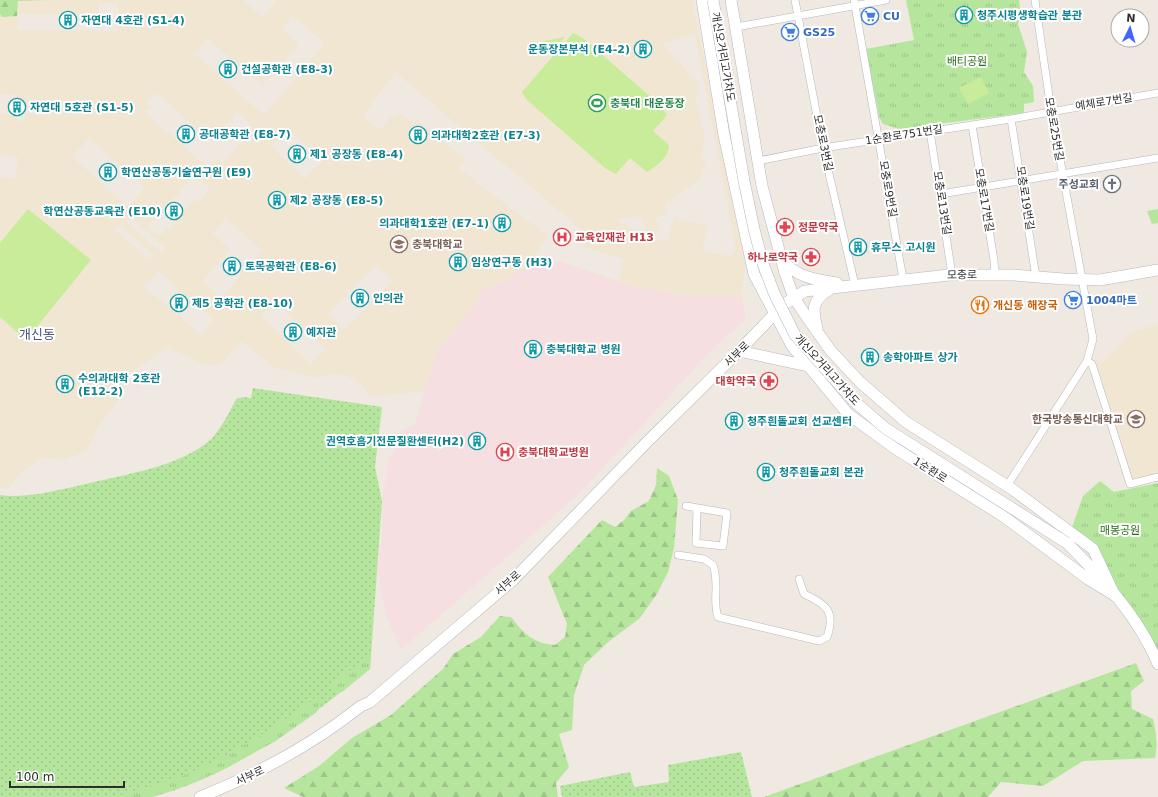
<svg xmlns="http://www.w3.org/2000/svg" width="1158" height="797" viewBox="0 0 1158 797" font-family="'DejaVu Sans','Noto Sans KR',sans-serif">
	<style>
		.education { fill: #f0e6d1; fill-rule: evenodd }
		.medical { fill: #f5dfe0 }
		.grass { fill: url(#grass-dots) }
		.forest { fill: url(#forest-firs) }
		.park { fill: url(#park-tufts) }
		.pitch { fill: #c9ec9a }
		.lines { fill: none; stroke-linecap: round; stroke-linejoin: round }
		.street-casing { stroke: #b4b7c1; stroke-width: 8 }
		.secondary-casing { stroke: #b4b7c1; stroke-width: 12 }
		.street { stroke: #fff; stroke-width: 7 }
		.secondary { stroke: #fff; stroke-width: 11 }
		.secondary-bridge-casing { stroke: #b4b7c1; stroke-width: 12; stroke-linecap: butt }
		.secondary-bridge { stroke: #fff; stroke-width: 11 }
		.labels { text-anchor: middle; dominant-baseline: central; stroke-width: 4; stroke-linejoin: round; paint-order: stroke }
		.culture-label { font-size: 11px; font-weight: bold; fill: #0d838f; stroke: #fff; text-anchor: start }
		.shop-label { font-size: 11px; font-weight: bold; fill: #366cbe; stroke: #fff; text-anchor: start }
		.street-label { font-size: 11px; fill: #2e2e2e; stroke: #fff }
		.park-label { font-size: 11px; fill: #2c6e1b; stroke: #fff }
		.leisure-label { font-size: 11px; font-weight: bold; fill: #27864d; stroke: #fff; text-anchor: start }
		.worship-label { font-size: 11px; font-weight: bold; fill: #5b616d; stroke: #fff; text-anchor: end }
		.health-label { font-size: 11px; font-weight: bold; fill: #be3a42; stroke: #fff; text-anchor: start }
		.education-label { font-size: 11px; font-weight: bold; fill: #785e54; stroke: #fff; text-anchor: start }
		.food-label { font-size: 11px; font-weight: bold; fill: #c56008; stroke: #fff; text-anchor: start }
		.quarter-label { font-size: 13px; fill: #4d5680; stroke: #fff }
	</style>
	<defs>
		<pattern id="grass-dots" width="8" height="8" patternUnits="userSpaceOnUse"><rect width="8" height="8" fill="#b6e59e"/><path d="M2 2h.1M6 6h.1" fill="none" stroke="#9dc588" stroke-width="1.8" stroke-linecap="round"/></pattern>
		<pattern id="forest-firs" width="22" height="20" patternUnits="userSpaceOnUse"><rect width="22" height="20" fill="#b6e59e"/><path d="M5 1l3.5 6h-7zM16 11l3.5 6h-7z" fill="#9dc588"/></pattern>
		<pattern id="park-tufts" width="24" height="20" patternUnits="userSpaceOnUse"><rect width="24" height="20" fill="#b6e59e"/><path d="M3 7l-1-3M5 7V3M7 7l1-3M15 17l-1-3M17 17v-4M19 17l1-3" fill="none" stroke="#9dc588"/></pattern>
	</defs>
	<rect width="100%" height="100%" fill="#efe9e1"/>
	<!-- education -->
	<path class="education" d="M 0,0 L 243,0 L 262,17 L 276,2 L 274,0 L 692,0 L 745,262 L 742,297 L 693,296 L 643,289 L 619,282 L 560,261 L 520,269 L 509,280 L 482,290 L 475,305 L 435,355 L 426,391 L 370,397 L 361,384 L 345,375 L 329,374 L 322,377 L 314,377 L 274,367 L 241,341 L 220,365 L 205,365 L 167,347 L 130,373 L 115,406 L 99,425 L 87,450 L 64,460 L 42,458 L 20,473 L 7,490 L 0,486 L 0,177 L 16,178 L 18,157 L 0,155 L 0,114 L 14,115 L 14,111 L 18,111 L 17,121 L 24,121 L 25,114 L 34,114 L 35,103 L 14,102 L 15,95 L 0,94 ZM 99,3 L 118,3 L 118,31 L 18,30 L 18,14 L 99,15 ZM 292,16 L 325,43 L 264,115 L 195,54 L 207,38 L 262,85 L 299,45 L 281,29 ZM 695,34 L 736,248 L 732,257 L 702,250 L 707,226 L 674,218 L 668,241 L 650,240 L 616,220 L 641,216 L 649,233 L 656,235 L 659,224 L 654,219 L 666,213 L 666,203 L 699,180 L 706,162 L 702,160 L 704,135 L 696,98 L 699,84 L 661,43 ZM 395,72 L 589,236 L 583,247 L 624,259 L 618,281 L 560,261 L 542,265 L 533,257 L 548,236 L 459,169 L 466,160 L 450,147 L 417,120 L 414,124 L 400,113 L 395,118 L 392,116 L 379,130 L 363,116 ZM 157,93 L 211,141 L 237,113 L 254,127 L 223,163 L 217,158 L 208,168 L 145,112 L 151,107 L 146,103 ZM 286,128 L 323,160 L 305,179 L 271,147 ZM 89,138 L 145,188 L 128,207 L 72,157 ZM 191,175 L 197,180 L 199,178 L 210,188 L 199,202 L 195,199 L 170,228 L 167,226 L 164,230 L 165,232 L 157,236 L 147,225 L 152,220 L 154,221 L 188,182 L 187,180 ZM 132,217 L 165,248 L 161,253 L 127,222 ZM 226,218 L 262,250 L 221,298 L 203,281 L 230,250 L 212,233 ZM 120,225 L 154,256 L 149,259 L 115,230 ZM 376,265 L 393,281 L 344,330 L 328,314 ZM 158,271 L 213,319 L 202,335 L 144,287 ZM 275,301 L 326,349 L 311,364 L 261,316 Z
		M 1158,324 L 1158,475 L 1137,481 L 1132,478 L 1095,359 L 1102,363 L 1130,333 Z"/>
	<!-- medical -->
	<path class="medical" d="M 560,261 L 619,282 L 643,289 L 693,296 L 742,297 L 746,320 L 731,332 L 696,367 L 580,493 L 401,650 L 386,614 L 377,571 L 382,539 L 383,495 L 389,458 L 396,447 L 400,431 L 415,424 L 435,355 L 475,305 L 482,290 L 509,280 L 520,269 Z"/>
	<!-- grass -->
	<path class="grass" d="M 253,388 L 382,407 L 375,467 L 382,501 L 370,669 C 304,722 235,775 152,797 L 0,797 L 0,495 C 29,499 62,489 90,483 C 127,474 181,466 210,440 C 218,434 232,408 236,399 L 244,397 L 251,398 Z
		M 741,752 L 752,797 L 562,797 L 560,786 L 630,772 L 634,787 L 669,782 L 668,765 Z"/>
	<!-- forest -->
	<path class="forest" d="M 0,0 L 48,0 L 18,1 L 17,16 L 2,17 L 0,14 Z
		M 657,468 L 669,476 L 678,500 L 674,548 L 668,572 L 657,594 L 640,618 L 607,643 L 584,665 L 574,695 L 572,730 L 559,734 L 569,767 L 556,783 L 558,797 L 303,797 L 284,788 L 319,766 L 352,738 L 391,715 L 443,669 L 453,654 L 481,637 L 500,616 L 511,617 C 524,634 533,643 555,645 L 565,637 L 567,624 L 548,577 L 602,520 L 615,527 L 624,520 L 631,511 L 649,501 L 656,485 Z
		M 1136,663 L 1144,681 L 1131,691 L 1132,709 L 1153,719 C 1156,732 1158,745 1155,758 L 1083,761 L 1043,786 L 1001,782 L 988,797 L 764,797 Z"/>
	<!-- park -->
	<path class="park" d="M 906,0 L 1019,0 L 1021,17 L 1018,24 L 1027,52 L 1024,72 L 1033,86 L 1034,102 L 1024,104 L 1024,113 L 899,129 L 883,124 L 879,117 L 866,49 L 914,40 Z
		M 1158,209 L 1158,223 L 1152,224 L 1147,211 Z
		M 1100,481 L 1114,492 L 1158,483 L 1158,658 L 1091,556 L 1069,536 L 1083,496 Z
		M 369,655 L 371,655 L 370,669 L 342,692 L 332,689 L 330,686 Z
		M 317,697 L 319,700 L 317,712 L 274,742 L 214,774 L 152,797 L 124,797 L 122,795 L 122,793 C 195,780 258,739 317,697 Z"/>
	<!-- pitch -->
	<path class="pitch" d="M 573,33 L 584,39 L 660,105 L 667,115 L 653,131 L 669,145 C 669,157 657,166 647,172 L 630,158 L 616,174 L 605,168 L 527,100 L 522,92 Z
		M 565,37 L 549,55 L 543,51 L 539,42 Z
		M 981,77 L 989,93 L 968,104 L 959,88 Z
		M 28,209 L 91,260 L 26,340 L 0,317 L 0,243 Z"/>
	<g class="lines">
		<defs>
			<path id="street" d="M 795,0 L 823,148 L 855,285
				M 854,0 L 903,279
				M 1035,0 L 1051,110 L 1093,339 L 1087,361 L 1092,364 L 1130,484 L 1158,477
				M 736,27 L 886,0
				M 1011,119 L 1036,277
				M 972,125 L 994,260 L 995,275
				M 930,131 L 952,275
				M 758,161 L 823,148 L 1011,119 L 1158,93
				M 941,194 L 1158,158
				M 1007,486 L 1087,361
				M 686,506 L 727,513 L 723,546 L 696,543 L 697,508
				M 678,555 L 704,559 L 713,565 C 720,585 712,600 718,617 L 819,641 L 827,637 C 836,611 826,604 804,594 L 799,579"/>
			<path id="secondary" d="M 702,0 L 724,135 L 754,274 L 792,346 L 848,414 L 896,449 L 1003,516 L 1088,579 L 1116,596
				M 731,0 L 762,186 L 785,273 L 794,298 L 806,316 L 831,351 L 860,382 L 906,422 L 1012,489 L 1093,549 L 1115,596
				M 782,260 C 796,277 816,280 837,283
				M 817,328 C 812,309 812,300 830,289
				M 739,351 L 808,366
				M 1067,543 C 1102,578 1139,617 1158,664
				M 200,797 C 258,774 312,745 361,706 L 370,702 L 513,580 L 646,443 L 739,351 L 783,305 L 805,291 L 949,275 L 1014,275 L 1064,279 L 1100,280 L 1158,270"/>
		</defs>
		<!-- street casing -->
		<use href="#street" class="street-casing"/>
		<!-- secondary casing -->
		<use href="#secondary" class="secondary-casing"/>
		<!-- street -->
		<use href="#street" class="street"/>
		<!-- secondary -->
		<use href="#secondary" class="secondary"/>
		<defs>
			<path id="secondary-bridge" d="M 713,0 L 744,181 L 754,229 L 763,264 L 774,293 L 795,335 L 855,402 L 885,428 L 1067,543"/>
		</defs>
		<!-- secondary-bridge casing -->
		<use href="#secondary-bridge" class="secondary-bridge-casing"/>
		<!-- secondary-bridge -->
		<use href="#secondary-bridge" class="secondary-bridge"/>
	</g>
	<!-- icons -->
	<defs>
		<symbol id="building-ring" viewBox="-11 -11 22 22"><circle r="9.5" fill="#fff" stroke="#0f9aa8" stroke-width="1.5"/><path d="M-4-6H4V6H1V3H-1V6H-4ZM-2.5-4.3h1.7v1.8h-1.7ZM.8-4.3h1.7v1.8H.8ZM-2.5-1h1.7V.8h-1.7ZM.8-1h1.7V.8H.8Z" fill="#0f9aa8"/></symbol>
		<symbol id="supermarket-ring" viewBox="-11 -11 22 22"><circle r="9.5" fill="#fff" stroke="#3f7fe0" stroke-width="1.5"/><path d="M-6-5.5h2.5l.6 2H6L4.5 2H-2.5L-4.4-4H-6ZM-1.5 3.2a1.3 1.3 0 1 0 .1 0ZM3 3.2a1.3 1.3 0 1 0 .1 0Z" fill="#3f7fe0"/></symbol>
		<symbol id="stadium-ring" viewBox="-11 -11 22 22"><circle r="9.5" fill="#fff" stroke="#2e9e5b" stroke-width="1.5"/><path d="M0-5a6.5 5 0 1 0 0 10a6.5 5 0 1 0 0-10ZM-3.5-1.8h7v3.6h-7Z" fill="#2e9e5b"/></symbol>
		<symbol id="church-ring" viewBox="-11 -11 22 22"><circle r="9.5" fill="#fff" stroke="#6b7280" stroke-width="1.5"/><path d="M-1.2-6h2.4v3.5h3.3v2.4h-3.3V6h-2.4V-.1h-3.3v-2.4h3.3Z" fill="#6b7280"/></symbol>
		<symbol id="pharmacy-ring" viewBox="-11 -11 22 22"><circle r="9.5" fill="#fff" stroke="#e0444e" stroke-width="1.5"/><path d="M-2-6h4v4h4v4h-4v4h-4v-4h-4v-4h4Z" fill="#e0444e"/></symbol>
		<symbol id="hospital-ring" viewBox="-11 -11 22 22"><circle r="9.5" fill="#fff" stroke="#e0444e" stroke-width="1.5"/><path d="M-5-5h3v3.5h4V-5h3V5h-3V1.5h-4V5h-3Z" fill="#e0444e"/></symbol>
		<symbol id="university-ring" viewBox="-11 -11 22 22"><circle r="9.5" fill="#fff" stroke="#8d6e63" stroke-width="1.5"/><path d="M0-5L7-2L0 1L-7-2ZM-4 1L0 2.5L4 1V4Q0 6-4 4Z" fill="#8d6e63"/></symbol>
		<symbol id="restaurant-ring" viewBox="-11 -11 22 22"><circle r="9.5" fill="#fff" stroke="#e8710a" stroke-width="1.5"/><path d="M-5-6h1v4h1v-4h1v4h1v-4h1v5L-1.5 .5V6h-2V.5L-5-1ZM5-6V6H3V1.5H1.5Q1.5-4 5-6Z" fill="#e8710a"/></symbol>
	</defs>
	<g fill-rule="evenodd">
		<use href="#building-ring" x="954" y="5" width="20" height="20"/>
		<use href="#supermarket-ring" x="860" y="6" width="20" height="20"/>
		<use href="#building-ring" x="58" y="10" width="20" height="20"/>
		<use href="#supermarket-ring" x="780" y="22" width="20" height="20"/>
		<use href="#building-ring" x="633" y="39" width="20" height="20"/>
		<use href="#building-ring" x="218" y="59" width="20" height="20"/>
		<use href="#stadium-ring" x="587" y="93" width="20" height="20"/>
		<use href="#building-ring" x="7" y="97" width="20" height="20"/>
		<use href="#building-ring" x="176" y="124" width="20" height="20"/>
		<use href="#building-ring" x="408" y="125" width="20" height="20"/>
		<use href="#building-ring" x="287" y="144" width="20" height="20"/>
		<use href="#building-ring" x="98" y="162" width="20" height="20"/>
		<use href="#church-ring" x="1102" y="174" width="20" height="20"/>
		<use href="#building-ring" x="267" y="190" width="20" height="20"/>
		<use href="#building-ring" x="164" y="201" width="20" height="20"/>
		<use href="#building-ring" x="492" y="213" width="20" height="20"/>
		<use href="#pharmacy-ring" x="775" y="217" width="20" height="20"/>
		<use href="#hospital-ring" x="552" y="227" width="20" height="20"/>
		<use href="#university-ring" x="389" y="234" width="20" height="20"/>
		<use href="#building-ring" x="848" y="237" width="20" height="20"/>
		<use href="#pharmacy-ring" x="801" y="247" width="20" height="20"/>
		<use href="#building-ring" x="448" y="252" width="20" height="20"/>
		<use href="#building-ring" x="222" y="256" width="20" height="20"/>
		<use href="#building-ring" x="350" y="288" width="20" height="20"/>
		<use href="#supermarket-ring" x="1063" y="290" width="20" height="20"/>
		<use href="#building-ring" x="169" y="293" width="20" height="20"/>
		<use href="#restaurant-ring" x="970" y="295" width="20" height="20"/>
		<use href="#building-ring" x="283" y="322" width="20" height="20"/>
		<use href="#building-ring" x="523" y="339" width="20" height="20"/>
		<use href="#building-ring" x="860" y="347" width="20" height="20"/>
		<use href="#pharmacy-ring" x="759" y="371" width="20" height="20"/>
		<use href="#building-ring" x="55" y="374" width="20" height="20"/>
		<use href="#university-ring" x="1126" y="409" width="20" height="20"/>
		<use href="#building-ring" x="724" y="411" width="20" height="20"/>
		<use href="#building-ring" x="467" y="431" width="20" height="20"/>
		<use href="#hospital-ring" x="495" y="442" width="20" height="20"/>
		<use href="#building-ring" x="756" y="462" width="20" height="20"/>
	</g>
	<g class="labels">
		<!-- culture labels -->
		<g class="culture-label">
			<text x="977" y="15">청주시평생학습관 분관</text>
			<text x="81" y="20">자연대 4호관 (S1-4)</text>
			<text x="630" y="49" text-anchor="end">운동장본부석 (E4-2)</text>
			<text x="241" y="69">건설공학관 (E8-3)</text>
			<text x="30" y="107">자연대 5호관 (S1-5)</text>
			<text x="199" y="134">공대공학관 (E8-7)</text>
			<text x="431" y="135">의과대학2호관 (E7-3)</text>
			<text x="310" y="154">제1 공장동 (E8-4)</text>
			<text x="121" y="172">학연산공동기술연구원 (E9)</text>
			<text x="290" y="200">제2 공장동 (E8-5)</text>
			<text x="161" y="211" text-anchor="end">학연산공동교육관 (E10)</text>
			<text x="489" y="223" text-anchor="end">의과대학1호관 (E7-1)</text>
			<text x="871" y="247">휴무스 고시원</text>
			<text x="471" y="262">임상연구동 (H3)</text>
			<text x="245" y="266">토목공학관 (E8-6)</text>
			<text x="373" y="298">인의관</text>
			<text x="192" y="303">제5 공학관 (E8-10)</text>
			<text x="306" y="332">예지관</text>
			<text x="546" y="349">충북대학교 병원</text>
			<text x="883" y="357">송학아파트 상가</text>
			<text x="78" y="378">수의과대학 2호관<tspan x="78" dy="13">(E12-2)</tspan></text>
			<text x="747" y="421">청주흰돌교회 선교센터</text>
			<text x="464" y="441" text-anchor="end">권역호흡기전문질환센터(H2)</text>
			<text x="779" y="472">청주흰돌교회 본관</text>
		</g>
		<!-- shop labels -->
		<g class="shop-label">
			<text x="883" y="16">CU</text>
			<text x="803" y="32">GS25</text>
			<text x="1086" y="300">1004마트</text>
		</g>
		<!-- street labels -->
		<g class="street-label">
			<text transform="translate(723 57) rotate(80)">개신오거리고가차도</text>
			<text transform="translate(1104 102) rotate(-9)">예체로7번길</text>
			<text transform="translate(1054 129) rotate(80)">모충로25번길</text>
			<text transform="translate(904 135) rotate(-9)">1순환로751번길</text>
			<text transform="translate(823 143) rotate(78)">모충로3번길</text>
			<text transform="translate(888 189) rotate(80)">모충로9번길</text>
			<text transform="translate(1025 198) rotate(81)">모충로19번길</text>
			<text transform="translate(984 200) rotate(80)">모충로17번길</text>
			<text transform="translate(942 203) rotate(81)">모충로13번길</text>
			<text transform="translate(962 275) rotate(-1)">모충로</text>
			<text transform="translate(737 354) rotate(-45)">서부로</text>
			<text transform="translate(827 370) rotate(48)">개신오거리고가차도</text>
			<text transform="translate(930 470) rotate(32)">1순환로</text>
			<text transform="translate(508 583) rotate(-42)">서부로</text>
			<text transform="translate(250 776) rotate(-25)">서부로</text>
		</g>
		<!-- park labels -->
		<g class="park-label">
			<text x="967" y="61">배티공원</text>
			<text x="1120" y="530">매봉공원</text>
		</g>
		<!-- leisure labels -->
		<g class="leisure-label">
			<text x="610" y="103">충북대 대운동장</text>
		</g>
		<!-- worship labels -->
		<g class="worship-label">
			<text x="1099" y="184">주성교회</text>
		</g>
		<!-- health labels -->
		<g class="health-label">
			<text x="798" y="227">정문약국</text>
			<text x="575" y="237">교육인재관 H13</text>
			<text x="798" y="257" text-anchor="end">하나로약국</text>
			<text x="756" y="381" text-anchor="end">대학약국</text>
			<text x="518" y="452">충북대학교병원</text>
		</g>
		<!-- education labels -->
		<g class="education-label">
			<text x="412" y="244">충북대학교</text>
			<text x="1123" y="419" text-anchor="end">한국방송통신대학교</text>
		</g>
		<!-- food labels -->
		<g class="food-label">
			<text x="993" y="305">개신동 해장국</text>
		</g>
		<!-- quarter labels -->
		<g class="quarter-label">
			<text x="37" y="334">개신동</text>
		</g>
	</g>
	<!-- north arrow -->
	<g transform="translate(1130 28) rotate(5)"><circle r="19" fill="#ffffff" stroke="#ababab"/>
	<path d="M0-3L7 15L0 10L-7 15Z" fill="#4264fb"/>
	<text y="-6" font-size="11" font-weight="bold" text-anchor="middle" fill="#2e2e2e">N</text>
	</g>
	<!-- scale -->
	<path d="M10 781v6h114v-6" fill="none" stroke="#2e2e2e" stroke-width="2"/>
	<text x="16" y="781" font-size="12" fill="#2e2e2e" stroke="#ffffff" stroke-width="3" paint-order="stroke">100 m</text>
</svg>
